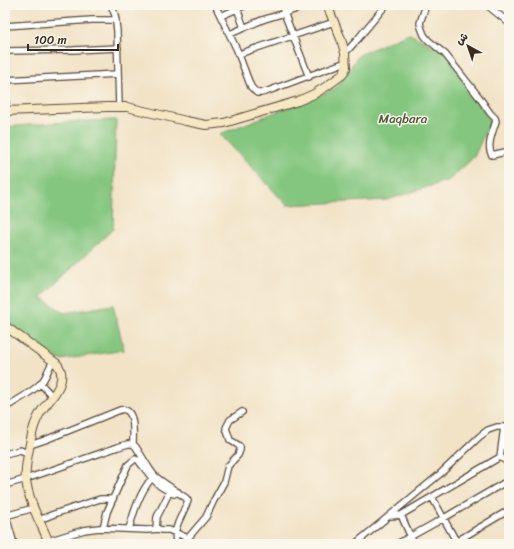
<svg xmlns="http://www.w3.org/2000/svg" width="514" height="549" viewBox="0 0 514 549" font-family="Sriracha,'Playpen Sans Arabic',sans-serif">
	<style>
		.green { fill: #84c67f; stroke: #60784e }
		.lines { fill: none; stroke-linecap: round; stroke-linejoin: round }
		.street-casing { stroke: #564637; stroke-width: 8 }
		.secondary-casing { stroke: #564637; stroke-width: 10 }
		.street { stroke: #fff; stroke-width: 5.5 }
		.secondary { stroke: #f7e8c3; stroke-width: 8 }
		.labels { text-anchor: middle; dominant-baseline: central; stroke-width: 3; stroke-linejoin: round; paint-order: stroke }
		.park-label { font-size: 13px; fill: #51593b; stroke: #fbf7ec }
	</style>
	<rect width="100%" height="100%" fill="#fbf7ec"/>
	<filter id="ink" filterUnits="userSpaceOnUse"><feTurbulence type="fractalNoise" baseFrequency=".025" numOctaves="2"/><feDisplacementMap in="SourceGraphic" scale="8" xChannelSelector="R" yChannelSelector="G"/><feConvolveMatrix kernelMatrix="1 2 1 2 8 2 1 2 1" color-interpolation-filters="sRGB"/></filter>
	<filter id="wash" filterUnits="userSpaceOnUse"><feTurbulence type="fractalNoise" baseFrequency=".012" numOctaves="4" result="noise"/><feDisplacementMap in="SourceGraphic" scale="16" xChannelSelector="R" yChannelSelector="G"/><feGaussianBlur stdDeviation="0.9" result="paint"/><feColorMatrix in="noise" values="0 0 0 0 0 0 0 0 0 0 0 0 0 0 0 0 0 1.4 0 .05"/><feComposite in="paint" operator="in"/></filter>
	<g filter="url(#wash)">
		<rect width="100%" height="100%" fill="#f2e3c7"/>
		<!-- green -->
		<path class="green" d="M 408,33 L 448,54 L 490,121 L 474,157 L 449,180 L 387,200 L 287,205 L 220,134 L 335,89 L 359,55 Z
			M 116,120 L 113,229 L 41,297 L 64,313 L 113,305 L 124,350 L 60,360 L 5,322 L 5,127 L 65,122 Z"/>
	</g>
	<g filter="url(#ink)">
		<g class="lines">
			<defs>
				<path id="street" d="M 111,5 L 115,15 L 117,31 L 119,107
					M 281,5 L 309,77
					M 426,5 L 420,23 L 421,27 L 424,35 L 428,40 L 445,54 L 479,97 L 490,113 L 495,118 L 496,121 C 493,131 486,147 492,155 L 505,152 L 509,153
					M 487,5 L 509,23
					M 237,8 L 244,28
					M 217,9 L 237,50 L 251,87 L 257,93 L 261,93 L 268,91 L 346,62
					M 221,16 L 246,5
					M 5,26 L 92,20 L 116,20
					M 230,34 L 262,20 L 310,5
					M 5,51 L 73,50 L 118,48
					M 345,53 L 357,40 L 366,29 L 386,5
					M 239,54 L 334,22
					M 5,80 L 118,74
					M 5,91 L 6,111
					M 41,384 L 53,397
					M 5,408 C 16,400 30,394 40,384 C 47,378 47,369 53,362 L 56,363
					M 30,445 L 45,440 L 120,410 C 136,406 133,434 133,444 L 136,447 L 149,468 L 154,475 L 160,480 L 186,498 L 188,501 L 178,523 L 175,532 L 176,544
					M 5,454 L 20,450 L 28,453
					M 500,457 L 504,427
					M 500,457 L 509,463
					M 5,485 L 26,479 L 118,447 L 128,444 L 133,444
					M 432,497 L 456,541
					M 401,515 L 414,544
					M 5,516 L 34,508
					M 6,516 L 14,544
					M 390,516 L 401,515 L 500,457
					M 39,520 L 54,514 L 100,499 L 113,499
					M 103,528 L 107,512 L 128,465 L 135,459 L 138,460 L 152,478 L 160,486 L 174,494 L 178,492
					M 129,529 C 134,511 140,492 152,478
					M 156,529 L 157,517 L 170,491
					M 48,541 L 84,530 L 99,528 L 147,530 L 159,529 L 162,530 L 169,530 L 188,538
					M 184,544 L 188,538 L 206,517 L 213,502 L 224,482 L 228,466 L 238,455 L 240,450 L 240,447 L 238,445 L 230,440 L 226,428 L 230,420 L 242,412
					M 355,544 L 440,474 L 479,437 L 488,430 L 497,427 L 504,427 L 509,429
					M 397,544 L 444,518 L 509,480
					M 452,544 L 509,510
					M 505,544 L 509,542"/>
				<path id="secondary" d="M 5,111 L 107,107 L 127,107 L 186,121 L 206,125 L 224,123 L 298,101 L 314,94 L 327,86 L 342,75 L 346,68 L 345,53 L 341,39 L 327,5
					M 5,326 L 56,363 C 71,379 51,398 42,410 C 38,416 35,423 33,430 C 30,443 24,468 26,481 C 28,493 32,505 37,516 C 41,525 46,534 49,544"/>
			</defs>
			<!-- street casing -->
			<use href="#street" class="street-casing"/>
			<!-- secondary casing -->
			<use href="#secondary" class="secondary-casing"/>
			<!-- street -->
			<use href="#street" class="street"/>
			<!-- secondary -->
			<use href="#secondary" class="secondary"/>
		</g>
	</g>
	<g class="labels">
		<!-- park labels -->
		<g class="park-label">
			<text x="403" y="118">Maqbara</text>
		</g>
	</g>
	<!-- margin -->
	<rect width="514" height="549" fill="none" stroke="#fbf7ec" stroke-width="20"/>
	<!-- north arrow -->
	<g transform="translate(468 46) rotate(320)" stroke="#fbf7ec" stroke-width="3" paint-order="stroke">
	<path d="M0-3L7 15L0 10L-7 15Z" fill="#3b2a1e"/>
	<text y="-6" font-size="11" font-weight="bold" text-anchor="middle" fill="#3b2a1e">ش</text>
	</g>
	<!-- scale -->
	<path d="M28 44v6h90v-6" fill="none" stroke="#3b2a1e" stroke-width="2"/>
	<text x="34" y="44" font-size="12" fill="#3b2a1e" stroke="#fbf7ec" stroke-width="3" paint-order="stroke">100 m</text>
</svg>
